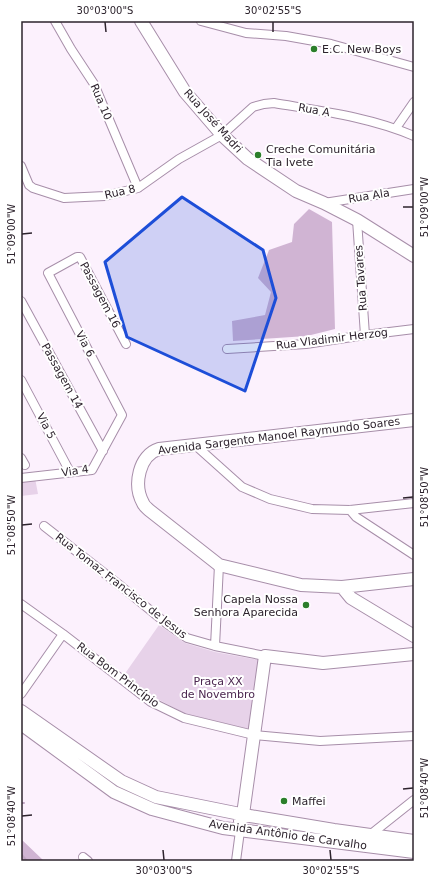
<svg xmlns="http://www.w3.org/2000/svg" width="435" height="882" viewBox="0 0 435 882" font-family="'DejaVu Sans',sans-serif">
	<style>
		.green { fill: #e7d2e9 }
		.forest { fill: #d0b4d3 }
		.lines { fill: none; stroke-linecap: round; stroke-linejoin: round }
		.stream { stroke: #c1a5c3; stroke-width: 2 }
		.street-casing { stroke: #a78ea9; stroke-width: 10 }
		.secondary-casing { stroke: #a78ea9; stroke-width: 14 }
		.street { stroke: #fff; stroke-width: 8 }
		.secondary { stroke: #fff; stroke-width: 12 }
		.marked { fill: #1d4ed8; fill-opacity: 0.2; stroke: #1d4ed8; stroke-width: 3; stroke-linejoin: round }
		.ticks { fill: none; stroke: #2d232d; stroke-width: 1.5 }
		.poi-dot { fill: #2b7e2a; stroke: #fff; stroke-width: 1.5 }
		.labels { text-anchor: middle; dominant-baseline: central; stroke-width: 4; stroke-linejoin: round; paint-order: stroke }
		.poi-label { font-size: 11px; fill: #2d232d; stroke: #fff; text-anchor: start }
		.street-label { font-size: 11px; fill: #2d232d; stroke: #fff }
		.park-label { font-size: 11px; fill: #4b264f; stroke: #fff }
		.neatline { fill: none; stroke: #2d232d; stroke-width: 1.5 }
		.ticks-label { font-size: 10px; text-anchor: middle; fill: #2d232d }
	</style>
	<rect width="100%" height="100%" fill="#fcf1fd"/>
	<!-- green -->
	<path class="green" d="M 35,478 L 38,494 L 21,496 L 21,481 Z
		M 159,625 L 185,643 L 215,652 L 259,660 L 249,729 L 186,714 L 148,694 L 124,675 Z"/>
	<!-- forest -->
	<path class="forest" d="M 309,209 L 332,222 L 335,329 L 307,336 L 233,341 L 232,321 L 265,315 L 271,292 L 258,278 L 269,250 L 292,242 L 294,224 Z
		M 21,839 L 44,861 L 21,861 Z"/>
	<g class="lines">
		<!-- stream -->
		<path class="stream" d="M 21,803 L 24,803
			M 21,854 L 27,861"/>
		<defs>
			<path id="street" d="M 55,21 L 71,49 L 94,84 L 138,188
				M 201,21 L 246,33 L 286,36 L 331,44 L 414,67
				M 396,128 L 414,102
				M 21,166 L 29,185 L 33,188 L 64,198 L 105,196 L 138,188 L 179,159 L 222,135 L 253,107 L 264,104 L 274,103 C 321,111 370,117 414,136
				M 324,203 L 414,189
				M 357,220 L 365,335
				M 21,301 L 103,451
				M 227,349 L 306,344 L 365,335 L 414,329
				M 21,380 L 70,472
				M 194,444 L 242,487 L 270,499 L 312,509 L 350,510 L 414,503
				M 21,458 L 25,465
				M 21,478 L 92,470 L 122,415 L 48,273 L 77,257 L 80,257 L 126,344
				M 350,510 L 356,517 L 414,555
				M 44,526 L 122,587 L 167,624 L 187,638 L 215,646 L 265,656
				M 21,604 L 63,634 L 151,702 L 184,718 L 254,735 L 320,741 L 414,736
				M 215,646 L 219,565
				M 21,694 L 63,634
				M 370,835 L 414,800
				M 83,857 L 88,861
				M 236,861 L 240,831"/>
			<path id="secondary" d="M 141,21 L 185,92 L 222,135 L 248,159 L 296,191 L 324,203 L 357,220 L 414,256
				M 414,420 L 159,449 C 139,455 133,485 143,503 C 144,506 147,508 149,510 L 219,565 L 301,585 L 342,587 L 414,579
				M 342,587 L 351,598 L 414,636
				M 21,711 L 121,781 L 156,797 L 250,816 L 334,830 L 414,841
				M 21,724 L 114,792 L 152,809 L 223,828 L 414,852
				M 240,821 L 243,815 L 244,807 L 265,656 L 323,663 L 414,654"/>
		</defs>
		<!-- street casing -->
		<use href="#street" class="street-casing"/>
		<!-- secondary casing -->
		<use href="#secondary" class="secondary-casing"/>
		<!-- street -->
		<use href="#street" class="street"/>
		<!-- secondary -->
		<use href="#secondary" class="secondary"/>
	</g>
	<!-- marked area -->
	<path class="marked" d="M 182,197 L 263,250 L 276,298 L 245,391 L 127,337 L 105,262 Z"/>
	<!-- ticks -->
	<path class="ticks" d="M 105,22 L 106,32M 273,22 L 273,32M 403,207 L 413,207M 22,234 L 32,233M 403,498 L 413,497M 22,525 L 32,524M 403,789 L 413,788M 22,816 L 32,815M 163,850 L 164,860M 330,850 L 331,860"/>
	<!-- markers -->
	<g class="poi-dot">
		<circle cx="314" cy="49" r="4"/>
		<circle cx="258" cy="155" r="4"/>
		<circle cx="306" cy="605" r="4"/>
		<circle cx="284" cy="801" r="4"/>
	</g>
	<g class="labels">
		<!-- poi labels -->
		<g class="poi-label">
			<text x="322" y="49">E.C. New Boys</text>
			<text x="266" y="149">Creche Comunitária<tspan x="266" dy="13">Tia Ivete</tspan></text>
			<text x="298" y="599" text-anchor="end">Capela Nossa<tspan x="298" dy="13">Senhora Aparecida</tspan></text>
			<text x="292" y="801">Maffei</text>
		</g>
		<!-- street labels -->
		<g class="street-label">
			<text transform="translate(101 102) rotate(67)">Rua 10</text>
			<text transform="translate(314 110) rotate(10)">Rua A</text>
			<text transform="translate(213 121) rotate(48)">Rua José Madri</text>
			<text transform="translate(120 192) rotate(-13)">Rua 8</text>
			<text transform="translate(369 196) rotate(-9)">Rua Ala</text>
			<text transform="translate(361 278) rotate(-94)">Rua Tavares</text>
			<text transform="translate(100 295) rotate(62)">Passagem 16</text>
			<text transform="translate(332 339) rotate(-7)">Rua Vladimir Herzog</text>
			<text transform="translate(85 344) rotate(63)">Via 6</text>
			<text transform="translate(62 376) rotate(61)">Passagem 14</text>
			<text transform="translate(46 426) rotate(62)">Via 5</text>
			<text transform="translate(279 436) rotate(-7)">Avenida Sargento Manoel Raymundo Soares</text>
			<text transform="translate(75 471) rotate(-9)">Via 4</text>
			<text transform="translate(121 586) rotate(38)">Rua Tomaz Francisco de Jesus</text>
			<text transform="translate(118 675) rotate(37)">Rua Bom Princípio</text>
			<text transform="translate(288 835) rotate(8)">Avenida Antônio de Carvalho</text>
		</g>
		<!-- park labels -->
		<g class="park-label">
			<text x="218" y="681">Praça XX<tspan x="218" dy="13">de Novembro</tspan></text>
		</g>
	</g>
	<!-- border -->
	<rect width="435" height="882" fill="none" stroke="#ffffff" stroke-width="44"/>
	<rect x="22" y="22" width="391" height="838" class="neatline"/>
	<g class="ticks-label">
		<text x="105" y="14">30°03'00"S</text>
		<text x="273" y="14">30°02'55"S</text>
		<text transform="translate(424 207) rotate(-90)" y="4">51°09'00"W</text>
		<text transform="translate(11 234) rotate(-90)" y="4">51°09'00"W</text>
		<text transform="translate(424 497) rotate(-90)" y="4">51°08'50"W</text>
		<text transform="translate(11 525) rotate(-90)" y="4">51°08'50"W</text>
		<text transform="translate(424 788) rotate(-90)" y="4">51°08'40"W</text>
		<text transform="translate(11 816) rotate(-90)" y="4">51°08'40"W</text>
		<text x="164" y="874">30°03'00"S</text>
		<text x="331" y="874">30°02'55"S</text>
	</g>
</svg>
